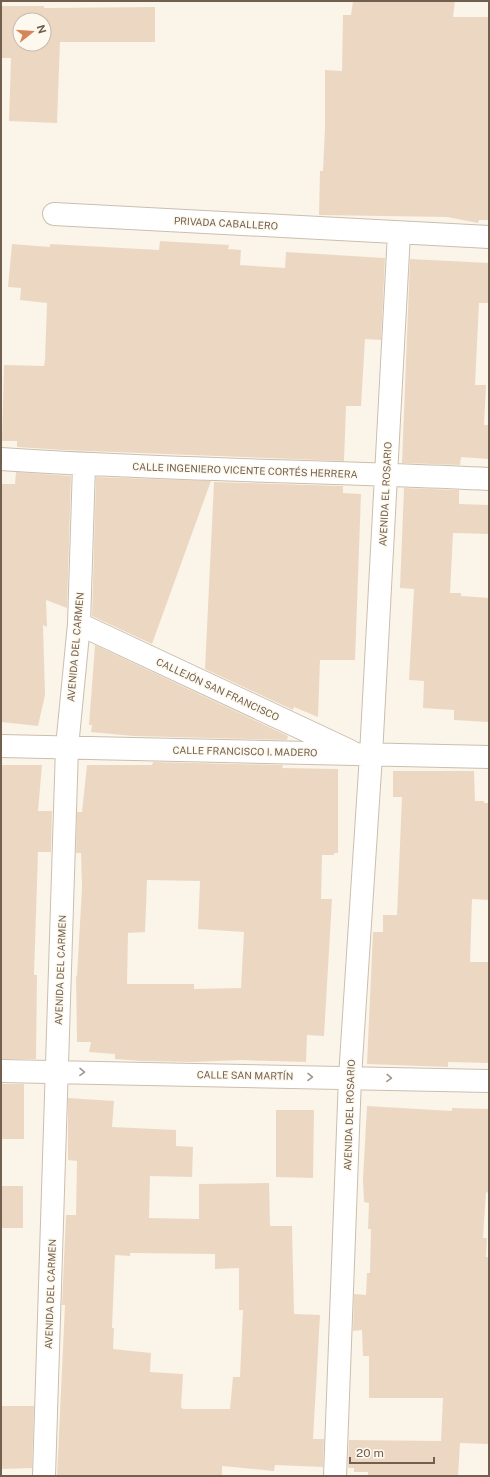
<svg xmlns="http://www.w3.org/2000/svg" width="490" height="1477" viewBox="0 0 490 1477" font-family="'Public Sans',sans-serif">
	<style>
		.building { fill: #ecd8c2; fill-rule: evenodd }
		.lines { fill: none; stroke-linecap: round; stroke-linejoin: round }
		.street-casing { stroke: #cbbeaf; stroke-width: 24 }
		.street { stroke: #fff; stroke-width: 22 }
		.oneway { stroke: #a3978d }
		.labels { text-anchor: middle; dominant-baseline: central; stroke-width: 3; stroke-linejoin: round; paint-order: stroke }
		.street-label { font-size: 10px; fill: #715f4f; stroke: #fdf9ee }
	</style>
	<rect width="100%" height="100%" fill="#faf5e8"/>
	<!-- building -->
	<path class="building" d="M 353,1 L 455,1 L 453,17 L 489,17 L 489,220 L 479,220 L 478,223 L 447,217 L 319,215 L 320,171 L 323,171 L 325,129 L 325,70 L 342,71 L 343,15 L 351,15 Z
		M 1,6 L 44,6 L 44,8 L 155,7 L 155,42 L 60,42 L 57,123 L 9,121 L 11,58 L 1,58 ZM 20,20 L 44,20 L 44,44 L 20,44 Z
		M 160,241 L 229,245 L 228,249 L 241,250 L 240,265 L 285,268 L 286,252 L 385,258 L 381,340 L 365,339 L 361,406 L 346,406 L 344,461 L 62,450 L 17,447 L 17,441 L 2,441 L 4,365 L 44,366 L 45,360 L 47,303 L 20,300 L 21,288 L 8,287 L 12,244 L 50,247 L 50,244 L 159,250 Z
		M 410,259 L 489,263 L 489,303 L 479,303 L 475,385 L 486,385 L 484,425 L 489,425 L 488,459 L 461,457 L 460,465 L 402,463 Z
		M 16,472 L 71,476 L 67,608 L 46,600 L 47,627 L 43,625 L 45,695 L 38,726 L 1,722 L 1,484 L 15,484 Z
		M 96,477 L 211,481 L 152,644 L 92,616 Z
		M 214,482 L 343,486 L 343,493 L 361,494 L 355,660 L 320,660 L 318,717 L 294,707 L 293,710 L 205,669 Z
		M 404,488 L 459,490 L 459,504 L 489,505 L 489,534 L 453,533 L 450,593 L 461,593 L 461,596 L 489,598 L 488,722 L 454,720 L 454,710 L 423,708 L 424,681 L 409,680 L 414,589 L 400,588 Z
		M 95,645 L 288,736 L 287,740 L 133,736 L 91,732 L 92,725 L 89,725 Z
		M 153,762 L 283,765 L 282,768 L 338,769 L 338,853 L 334,853 L 334,855 L 322,855 L 321,899 L 332,899 L 324,1036 L 307,1035 L 306,1062 L 242,1060 L 193,1062 L 142,1061 L 115,1059 L 115,1054 L 89,1052 L 91,1042 L 77,1042 L 76,976 L 77,976 L 82,888 L 81,853 L 76,853 L 77,812 L 82,812 L 87,765 L 152,765 ZM 147,880 L 200,881 L 198,929 L 244,932 L 241,988 L 194,989 L 194,984 L 127,984 L 128,933 L 145,932 Z
		M 1,765 L 42,765 L 38,811 L 52,811 L 51,852 L 38,852 L 34,975 L 37,975 L 36,1059 L 1,1059 Z
		M 393,771 L 474,771 L 475,801 L 484,801 L 484,803 L 489,803 L 489,900 L 472,899 L 470,962 L 489,962 L 489,1063 L 448,1062 L 448,1067 L 367,1064 L 373,932 L 383,932 L 383,915 L 397,915 L 402,797 L 393,797 Z
		M 1,1084 L 24,1084 L 24,1139 L 1,1139 Z
		M 68,1098 L 114,1101 L 112,1127 L 176,1130 L 176,1146 L 193,1147 L 192,1177 L 150,1176 L 149,1218 L 199,1219 L 199,1184 L 269,1183 L 270,1226 L 292,1226 L 294,1314 L 320,1315 L 313,1439 L 324,1439 L 323,1467 L 275,1465 L 274,1471 L 222,1466 L 222,1476 L 57,1476 L 65,1305 L 62,1305 L 66,1215 L 76,1215 L 77,1161 L 68,1160 ZM 130,1253 L 215,1254 L 215,1269 L 239,1268 L 239,1310 L 243,1310 L 240,1377 L 233,1377 L 230,1409 L 183,1409 L 181,1407 L 183,1374 L 150,1372 L 151,1353 L 113,1349 L 114,1328 L 112,1328 L 115,1255 L 130,1256 Z
		M 367,1106 L 452,1111 L 452,1108 L 489,1109 L 489,1193 L 486,1192 L 483,1238 L 487,1238 L 486,1257 L 489,1257 L 489,1444 L 460,1443 L 458,1476 L 368,1476 L 368,1472 L 354,1472 L 354,1468 L 348,1468 L 349,1440 L 441,1441 L 443,1398 L 369,1398 L 369,1356 L 363,1356 L 362,1330 L 353,1331 L 354,1294 L 366,1295 L 367,1273 L 370,1273 L 371,1229 L 368,1229 L 369,1203 L 364,1202 L 363,1179 Z
		M 276,1110 L 314,1110 L 313,1178 L 276,1177 Z
		M 1,1186 L 23,1186 L 23,1228 L 1,1228 Z
		M 1,1406 L 34,1406 L 32,1468 L 1,1469 Z"/>
	<g class="lines">
		<defs>
			<path id="street" d="M 54,214 L 489,237
				M 1,459 C 163,470 326,471 489,479
				M 79,624 L 350,751
				M 1,746 L 489,757
				M 1,1071 L 489,1081
				M 44,1476 L 67,747 L 79,624 L 84,465
				M 335,1476 L 350,1077 L 371,755 L 399,233"/>
		</defs>
		<!-- street casing -->
		<use href="#street" class="street-casing"/>
		<!-- street -->
		<use href="#street" class="street"/>
	</g>
	<!-- one-way arrows -->
	<defs><path id="oneway-chevron" d="M-2-3.5L2.5 0L-2 3.5" fill="none" stroke-width="1.6" stroke-linecap="round" stroke-linejoin="round"/></defs>
	<g class="oneway">
		<use href="#oneway-chevron" transform="translate(82 1072) rotate(1)"/>
		<use href="#oneway-chevron" transform="translate(310 1077) rotate(1)"/>
		<use href="#oneway-chevron" transform="translate(389 1078) rotate(2)"/>
	</g>
	<g class="labels">
		<!-- street labels -->
		<g class="street-label">
			<text transform="translate(226 223) rotate(3)">PRIVADA CABALLERO</text>
			<text transform="translate(245 470) rotate(2)">CALLE INGENIERO VICENTE CORTÉS HERRERA</text>
			<text transform="translate(385 494) rotate(-87)">AVENIDA EL ROSARIO</text>
			<text transform="translate(75 647) rotate(-85)">AVENIDA DEL CARMEN</text>
			<text transform="translate(218 689) rotate(25)">CALLEJÓN SAN FRANCISCO</text>
			<text transform="translate(245 751) rotate(1)">CALLE FRANCISCO I. MADERO</text>
			<text transform="translate(60 970) rotate(-88)">AVENIDA DEL CARMEN</text>
			<text transform="translate(245 1075) rotate(1)">CALLE SAN MARTÍN</text>
			<text transform="translate(349 1115) rotate(-88)">AVENIDA DEL ROSARIO</text>
			<text transform="translate(50 1294) rotate(-88)">AVENIDA DEL CARMEN</text>
		</g>
	</g>
	<!-- border -->
	<rect width="490" height="1477" fill="none" stroke="#715f4f" stroke-width="4"/>
	<!-- north arrow -->
	<g transform="translate(32 32) rotate(73)"><circle r="19" fill="#fdf9ee" stroke="#c5bbae"/>
	<path d="M0-3L7 15L0 10L-7 15Z" fill="#d6855b"/>
	<text y="-6" font-size="11" font-weight="bold" text-anchor="middle" fill="#715f4f">N</text>
	</g>
	<!-- scale -->
	<path d="M350 1457v6h84v-6" fill="none" stroke="#715f4f" stroke-width="2"/>
	<text x="356" y="1457" font-size="12" fill="#715f4f" stroke="#fdf9ee" stroke-width="3" paint-order="stroke">20 m</text>
</svg>
